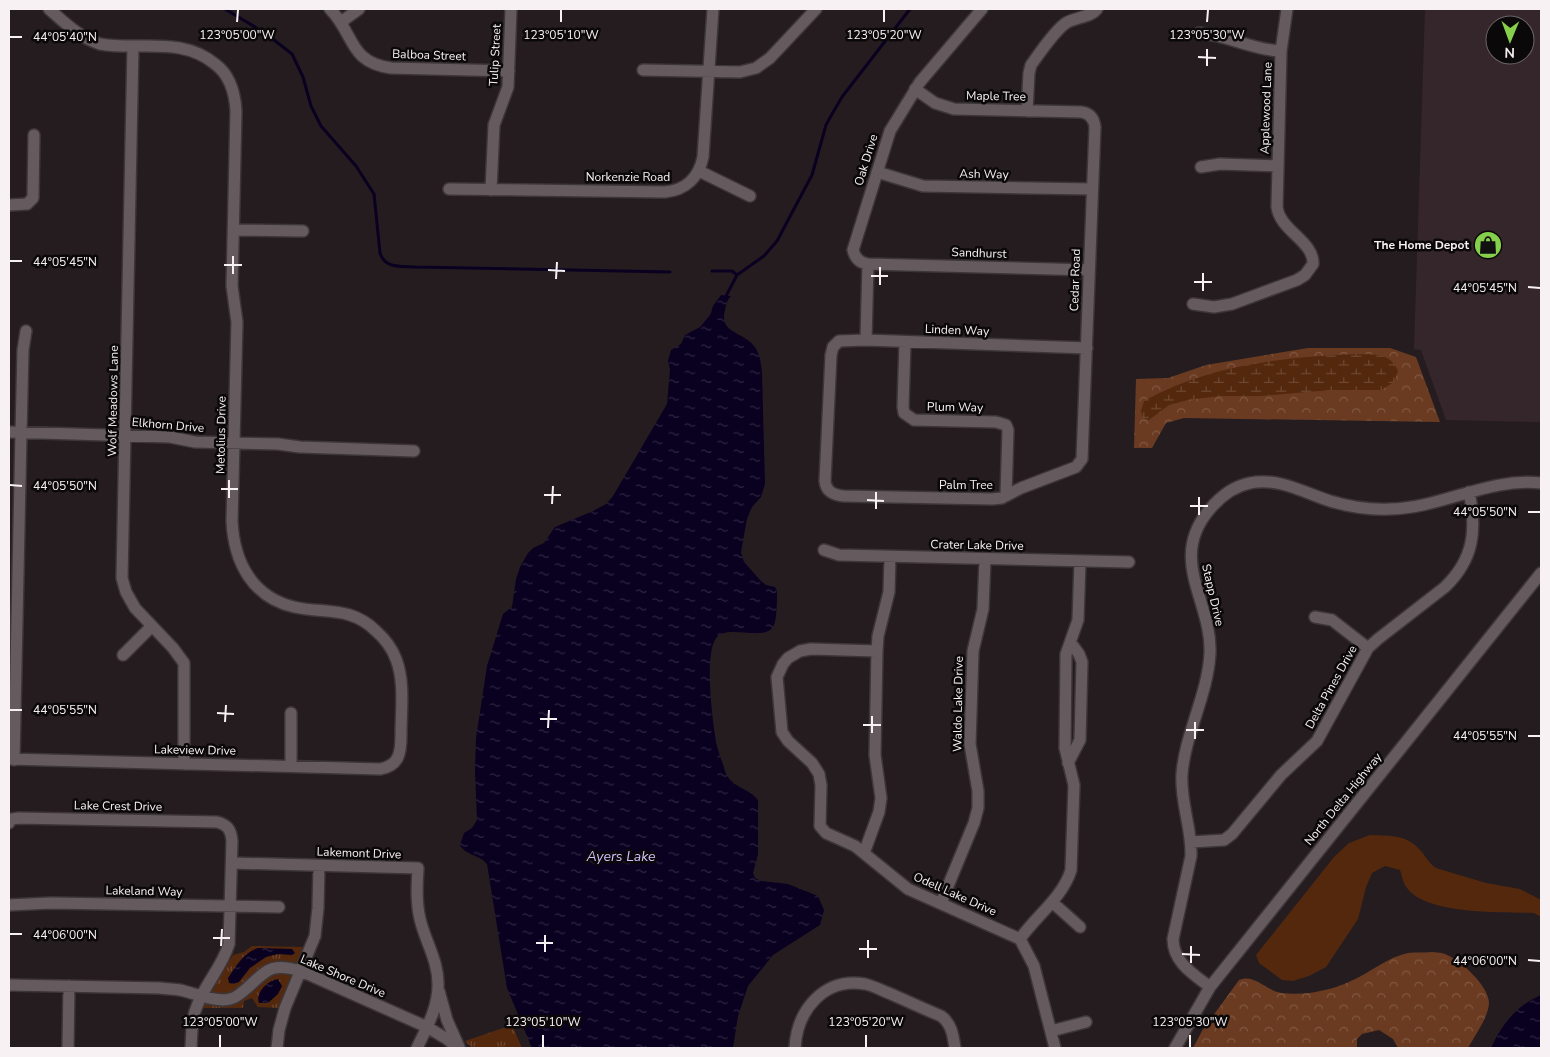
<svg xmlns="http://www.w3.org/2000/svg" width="1550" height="1057" viewBox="0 0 1550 1057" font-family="'Nunito Sans',sans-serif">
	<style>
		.built { fill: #35262c; fill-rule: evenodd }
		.grass { fill: #54280d }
		.forest { fill: url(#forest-crowns) }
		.wetland { fill: url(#wetland-marsh) }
		.park { fill: url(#park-tufts) }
		.water { fill: url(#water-ripples) }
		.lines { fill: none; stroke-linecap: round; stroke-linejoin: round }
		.stream { stroke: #0a0020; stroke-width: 3 }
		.minor-casing { stroke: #3d3639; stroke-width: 14 }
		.minor { stroke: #655b5f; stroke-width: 11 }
		.ticks { fill: none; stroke: #f8f1f4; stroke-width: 2 }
		.labels { text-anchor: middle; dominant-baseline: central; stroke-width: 5; stroke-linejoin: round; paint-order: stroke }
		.street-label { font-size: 12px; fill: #f8f1f4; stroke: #0b0809 }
		.poi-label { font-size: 12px; font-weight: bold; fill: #f8f1f4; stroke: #0b0809; text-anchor: end }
		.water-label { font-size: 14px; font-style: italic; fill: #d0c2fe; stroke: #0b0809 }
		.ticks-label { font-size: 12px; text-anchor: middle; fill: #f8f1f4; stroke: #0b0809; stroke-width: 5; stroke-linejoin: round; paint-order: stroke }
	</style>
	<defs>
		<pattern id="forest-crowns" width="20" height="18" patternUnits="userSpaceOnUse" patternTransform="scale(1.25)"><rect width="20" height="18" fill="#6a3b21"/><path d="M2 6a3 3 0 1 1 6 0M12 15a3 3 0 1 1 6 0" fill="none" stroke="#805842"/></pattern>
		<pattern id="wetland-marsh" width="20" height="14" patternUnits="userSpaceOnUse" patternTransform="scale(1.25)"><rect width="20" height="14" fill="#54280d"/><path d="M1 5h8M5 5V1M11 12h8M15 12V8" fill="none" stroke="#6d4831"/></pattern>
		<pattern id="park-tufts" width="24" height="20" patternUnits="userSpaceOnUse" patternTransform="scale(1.25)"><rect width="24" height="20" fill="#54280d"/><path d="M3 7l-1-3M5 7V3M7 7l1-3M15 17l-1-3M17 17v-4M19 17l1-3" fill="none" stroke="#6d4831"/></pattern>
		<pattern id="water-ripples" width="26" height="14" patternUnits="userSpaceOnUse" patternTransform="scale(1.25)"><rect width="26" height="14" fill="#0a0020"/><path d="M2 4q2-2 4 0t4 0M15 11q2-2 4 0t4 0" fill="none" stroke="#2e2641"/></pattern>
	</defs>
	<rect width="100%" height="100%" fill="#251c20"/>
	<!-- built -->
	<path class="built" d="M 1425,9 L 1541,9 L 1541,422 L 1446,420 L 1421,350 L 1414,349 ZM 1495,25 L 1525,25 L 1525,55 L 1495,55 Z"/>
	<!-- grass -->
	<path class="grass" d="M 1370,835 C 1387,836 1406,834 1418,848 C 1425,854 1428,863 1436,868 L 1486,883 L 1520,889 L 1541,900 L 1541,917 L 1534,913 C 1503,912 1427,915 1407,888 C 1403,883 1402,876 1400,870 L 1385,866 L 1372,873 L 1366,887 L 1358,919 L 1326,967 L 1309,976 L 1293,981 L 1282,980 L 1259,963 L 1256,955 L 1334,857 L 1349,843 Z"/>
	<!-- forest -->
	<path class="forest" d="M 1308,348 L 1390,348 L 1416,357 L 1440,422 L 1184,418 L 1166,423 L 1152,448 L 1134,448 L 1136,379 L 1168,378 L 1206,365 Z
		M 1432,952 C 1437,953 1442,952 1447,955 C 1461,961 1489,986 1489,1003 C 1488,1018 1475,1035 1468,1048 L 1398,1048 L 1393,1039 L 1379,1030 L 1362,1034 L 1357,1039 L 1357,1048 L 1193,1048 L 1202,1031 L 1239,980 C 1254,973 1267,991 1281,993 C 1290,994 1300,994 1309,993 C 1324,991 1339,987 1353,980 C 1371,972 1388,957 1408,953 C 1416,952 1424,953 1432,952 Z"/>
	<!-- wetland -->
	<path class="wetland" d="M 1357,354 C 1375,355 1390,352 1398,371 L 1394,382 L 1381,390 L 1330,390 L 1260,396 L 1220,396 L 1188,400 L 1169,405 L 1149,420 L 1143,418 L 1141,411 L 1144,401 C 1209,365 1284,357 1357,354 Z"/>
	<!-- park -->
	<path class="park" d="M 252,946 L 304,947 L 279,1008 L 258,1007 L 252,998 L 244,1001 L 243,1008 L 201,1008 L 233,955 L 244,952 Z
		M 512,1025 L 522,1048 L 472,1048 L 465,1041 Z"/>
	<!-- water -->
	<path class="water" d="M 721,295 L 731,296 C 727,300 726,305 725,310 C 719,334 742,331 754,346 C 760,353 761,364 762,373 L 765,484 L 761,497 L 752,507 L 747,519 L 741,552 L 744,562 L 761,581 L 766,585 L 775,587 L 777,591 C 777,600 777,618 774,625 C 766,643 729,624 717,637 C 703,651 713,727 717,746 C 719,754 723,763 725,771 C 730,788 753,789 758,801 L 758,854 L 753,873 L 755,878 L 761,881 L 788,884 L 818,896 L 824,910 L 820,925 L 773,955 L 748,986 L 738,1016 L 733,1048 L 532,1048 L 507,988 L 487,864 C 480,855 465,855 460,845 L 464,833 L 472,828 L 477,820 L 475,770 L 476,738 L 487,666 L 503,614 L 512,607 L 516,579 L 520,567 L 528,553 L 533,548 L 544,543 L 555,527 L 593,511 L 606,504 L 613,496 L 667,404 L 670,370 L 668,361 L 671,350 L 681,344 L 685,335 L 700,327 L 710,315 L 713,306 Z
		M 258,948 L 292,949 L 295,953 L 292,955 L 278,954 L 266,957 L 250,968 L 239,982 L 233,984 L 229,983 L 228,978 C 236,966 244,952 258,948 Z
		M 278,979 L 282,986 L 278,994 L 268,1003 L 259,1003 C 255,993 268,980 278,979 Z
		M 1541,995 L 1541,1048 L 1491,1048 C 1502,1024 1516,1006 1541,995 Z"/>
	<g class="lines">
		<!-- stream -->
		<path class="stream" d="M 225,9 L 265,33 L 292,54 L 303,77 L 311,106 L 321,126 L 356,166 L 374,194 L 380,253 C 385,269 401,266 415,267 L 670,272
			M 712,271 L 732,271 L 737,275 L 726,296
			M 737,275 L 764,256 L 777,241 L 812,175 L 826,125 L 832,114 L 842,97 L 910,9"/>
		<defs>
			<path id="minor" d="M 330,9 C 355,34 348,62 391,68 L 509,71
				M 341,22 L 359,9
				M 1199,33 C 1228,35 1252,50 1281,51
				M 133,46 L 122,578 L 126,592 L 135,608 L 173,648 L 184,663 L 184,764
				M 643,70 L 740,72 L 756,68 L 770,58 L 816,9
				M 915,89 L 935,103 L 954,109 L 1081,112 C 1090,113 1094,119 1095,127 L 1082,459 L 1076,467 L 1021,488 L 1002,498 L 992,499 L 844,496 C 834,495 826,492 825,481 L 831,355 L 833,347 L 839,341 L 866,340 L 1087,348
				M 1027,111 L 1029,73 L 1031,65 C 1039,54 1055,30 1066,23 C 1075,17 1090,18 1097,9
				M 1201,167 L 1220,164 L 1278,166
				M 699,171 L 750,196
				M 877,172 L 923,186 L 1092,189
				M 449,189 L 665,192 C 686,190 699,177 703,157 L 713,9
				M 491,190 L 494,125 L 508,87 L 511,9
				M 9,205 L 27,204 L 33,198 L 34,135
				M 234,230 L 303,231
				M 868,264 L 1089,270
				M 1193,304 L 1214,307 L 1232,304 L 1297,280 L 1305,275 L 1313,264 C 1314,241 1280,231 1277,207 L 1281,51 L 1287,9
				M 866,340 L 868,264 C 860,263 855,258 853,250 L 890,131 L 920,82 L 982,9
				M 905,342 L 903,407 L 904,413 L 914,420 L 996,422 L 1006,425 L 1008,430 L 1006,496
				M 9,432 L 170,437 L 195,442 L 278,444 L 300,447 L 414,451
				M 824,550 L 839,555 L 1129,562
				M 1315,617 L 1332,620 L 1368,648
				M 877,651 L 811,649 L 800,651 L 788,658 L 783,664 L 777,677 L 782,732 L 788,741 L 812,763 L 819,774 L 821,785 L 820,826 L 826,833 L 855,846 L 908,889 L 1020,939 L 1034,966 L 1055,1048
				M 123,655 L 151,627
				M 9,759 L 380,769 C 400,766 401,751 401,735 C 401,710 405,682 396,659 C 392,648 385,639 376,631 C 351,606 325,614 294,607 C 252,597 234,562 232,521 L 237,322 L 232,286 L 236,111 C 235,93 230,75 215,64 C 181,36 140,51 100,44 C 79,37 65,23 49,9
				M 14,760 L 21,433 L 23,350 L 26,331
				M 1068,763 L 1080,740 L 1082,662 L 1079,654 L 1071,643
				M 291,766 L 291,713
				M 9,823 L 12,819 L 19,818 L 217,822 C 228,825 231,830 232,841 L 229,944 C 222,967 205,984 197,1006 C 191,1019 192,1034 191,1048
				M 1191,842 L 1224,840 L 1232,834 L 1281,775 L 1317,741 L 1368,648 L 1378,639 L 1445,587 C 1474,559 1477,530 1469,492
				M 864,853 L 879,812 L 881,798 L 875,755 L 877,651 L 878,636 L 889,592 L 890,557
				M 232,863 L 418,868 C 417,885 416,902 420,919 C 425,941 439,962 438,986 C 438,1008 426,1029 417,1048
				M 1052,902 L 1080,927
				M 941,903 L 974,823 L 978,808 L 978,791 L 970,744 L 973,651 L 983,609 L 985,559
				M 9,905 L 51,903 L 279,907
				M 1020,939 C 1036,916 1063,897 1071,870 L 1074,785 L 1065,748 L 1066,654 L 1078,620 L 1080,561
				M 9,985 L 160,988 C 167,989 174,989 180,990 C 194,993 217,1003 230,999 C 236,998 241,993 246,989 C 267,970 271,962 301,971 L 427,1027 L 447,1039 L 458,1048
				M 1210,987 C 1193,974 1173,962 1173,939 L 1191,856 C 1192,828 1180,802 1182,774 C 1185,734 1208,694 1210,653 C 1212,601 1167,559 1210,509 C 1221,496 1234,486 1250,483 C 1278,477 1305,493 1330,501 C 1350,507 1370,510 1390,509 C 1442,508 1489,477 1541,483
				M 439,991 L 447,1020 L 459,1047
				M 1051,1031 L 1086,1022
				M 68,1048 L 69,986
				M 277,1048 L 279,1030 L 285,1008 L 315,936 L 318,908 L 319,866
				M 795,1048 C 797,1010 824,977 865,984 C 874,986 883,991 891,994 C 907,1001 924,1009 941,1016 C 952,1024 953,1036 955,1048
				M 1175,1048 L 1210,987 L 1541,573"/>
		</defs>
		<!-- minor casing -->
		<use href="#minor" class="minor-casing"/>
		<!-- minor -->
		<use href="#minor" class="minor"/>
	</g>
	<!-- ticks -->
	<path class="ticks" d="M 237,22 L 238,10M 561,22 L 561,10M 884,22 L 884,10M 1207,22 L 1208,10M 10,37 L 22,37M 1198,57 L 1216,58M 1207,66 L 1207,49M 10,261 L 22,261M 224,265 L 242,265M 548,270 L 565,271M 233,274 L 233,256M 871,276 L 888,276M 556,279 L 557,262M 1194,282 L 1212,282M 880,285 L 880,267M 1528,287 L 1540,288M 1203,291 L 1203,273M 10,485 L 22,486M 221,489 L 238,489M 544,495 L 561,495M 229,498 L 229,480M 867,500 L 884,501M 552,504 L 553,486M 1190,506 L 1208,506M 876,509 L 876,492M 1528,512 L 1540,512M 1199,515 L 1199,497M 10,710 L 22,710M 217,713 L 234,714M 540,719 L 557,719M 225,722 L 226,705M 863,725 L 881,725M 548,728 L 549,710M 1186,730 L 1204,730M 872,733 L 872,716M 1528,736 L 1540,736M 1195,739 L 1195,722M 10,934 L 22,934M 213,938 L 230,938M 536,943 L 553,943M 221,946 L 222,929M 859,949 L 877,949M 545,952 L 545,935M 1182,954 L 1200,955M 868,958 L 868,940M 1528,960 L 1540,961M 1191,963 L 1191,946M 220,1047 L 220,1035M 543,1047 L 543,1035M 866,1047 L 866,1035M 1190,1047 L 1190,1035"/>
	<!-- icons -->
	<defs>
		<symbol id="shop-disc" viewBox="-11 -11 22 22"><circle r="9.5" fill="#86cf4b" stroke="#0b0809"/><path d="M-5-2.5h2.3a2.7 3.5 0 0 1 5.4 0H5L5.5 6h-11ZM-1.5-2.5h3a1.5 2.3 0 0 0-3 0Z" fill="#111"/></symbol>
	</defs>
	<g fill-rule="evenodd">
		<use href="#shop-disc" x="1472" y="229" width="32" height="32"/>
	</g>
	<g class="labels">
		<!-- street labels -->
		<g class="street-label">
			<text transform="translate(429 55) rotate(2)">Balboa Street</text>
			<text transform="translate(495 55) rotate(-87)">Tulip Street</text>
			<text transform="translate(996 96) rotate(1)">Maple Tree</text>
			<text transform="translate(1266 108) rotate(-88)">Applewood Lane</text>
			<text transform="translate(866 160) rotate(-73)">Oak Drive</text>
			<text transform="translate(984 174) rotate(1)">Ash Way</text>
			<text x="628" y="177">Norkenzie Road</text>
			<text transform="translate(979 253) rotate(2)">Sandhurst</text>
			<text transform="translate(1075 280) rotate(-88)">Cedar Road</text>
			<text transform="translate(957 330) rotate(2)">Linden Way</text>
			<text transform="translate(113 401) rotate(-89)">Wolf Meadows Lane</text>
			<text transform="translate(955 407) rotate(1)">Plum Way</text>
			<text transform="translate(168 425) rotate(5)">Elkhorn Drive</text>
			<text transform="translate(221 435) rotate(-89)">Metolius Drive</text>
			<text x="966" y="485">Palm Tree</text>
			<text transform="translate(977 545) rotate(1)">Crater Lake Drive</text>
			<text transform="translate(1213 595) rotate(77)">Stapp Drive</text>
			<text transform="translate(1331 687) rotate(-61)">Delta Pines Drive</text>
			<text transform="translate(958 704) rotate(-89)">Waldo Lake Drive</text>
			<text transform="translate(195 750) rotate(1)">Lakeview Drive</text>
			<text transform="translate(1343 799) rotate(-51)">North Delta Highway</text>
			<text transform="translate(118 806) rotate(1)">Lake Crest Drive</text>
			<text transform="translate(359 853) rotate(2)">Lakemont Drive</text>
			<text transform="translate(144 891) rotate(1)">Lakeland Way</text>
			<text transform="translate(955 894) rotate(24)">Odell Lake Drive</text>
			<text transform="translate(343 976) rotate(23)">Lake Shore Drive</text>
		</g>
		<!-- poi labels -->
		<g class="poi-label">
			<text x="1469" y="245">The Home Depot</text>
		</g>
		<!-- water labels -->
		<g class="water-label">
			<text x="621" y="856">Ayers Lake</text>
		</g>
	</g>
	<g class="ticks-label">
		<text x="237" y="39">123°05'00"W</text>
		<text x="561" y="39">123°05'10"W</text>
		<text x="884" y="39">123°05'20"W</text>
		<text x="1207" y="39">123°05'30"W</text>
		<text x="65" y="41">44°05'40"N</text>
		<text x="65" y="266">44°05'45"N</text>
		<text x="1485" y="292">44°05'45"N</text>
		<text x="65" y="490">44°05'50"N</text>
		<text x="1485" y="516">44°05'50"N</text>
		<text x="65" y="714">44°05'55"N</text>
		<text x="1485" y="740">44°05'55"N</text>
		<text x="65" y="939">44°06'00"N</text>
		<text x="1485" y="965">44°06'00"N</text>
		<text x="220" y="1026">123°05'00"W</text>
		<text x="543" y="1026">123°05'10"W</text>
		<text x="866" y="1026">123°05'20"W</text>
		<text x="1190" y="1026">123°05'30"W</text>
	</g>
	<!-- border -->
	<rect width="1550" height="1057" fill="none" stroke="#f8f1f4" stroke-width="20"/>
	<!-- north arrow -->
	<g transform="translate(1510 40) rotate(181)"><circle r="24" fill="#0b0809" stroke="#6a6567"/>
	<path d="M0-4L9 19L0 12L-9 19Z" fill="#86cf4b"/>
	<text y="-8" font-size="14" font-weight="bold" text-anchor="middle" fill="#f8f1f4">N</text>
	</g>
</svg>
